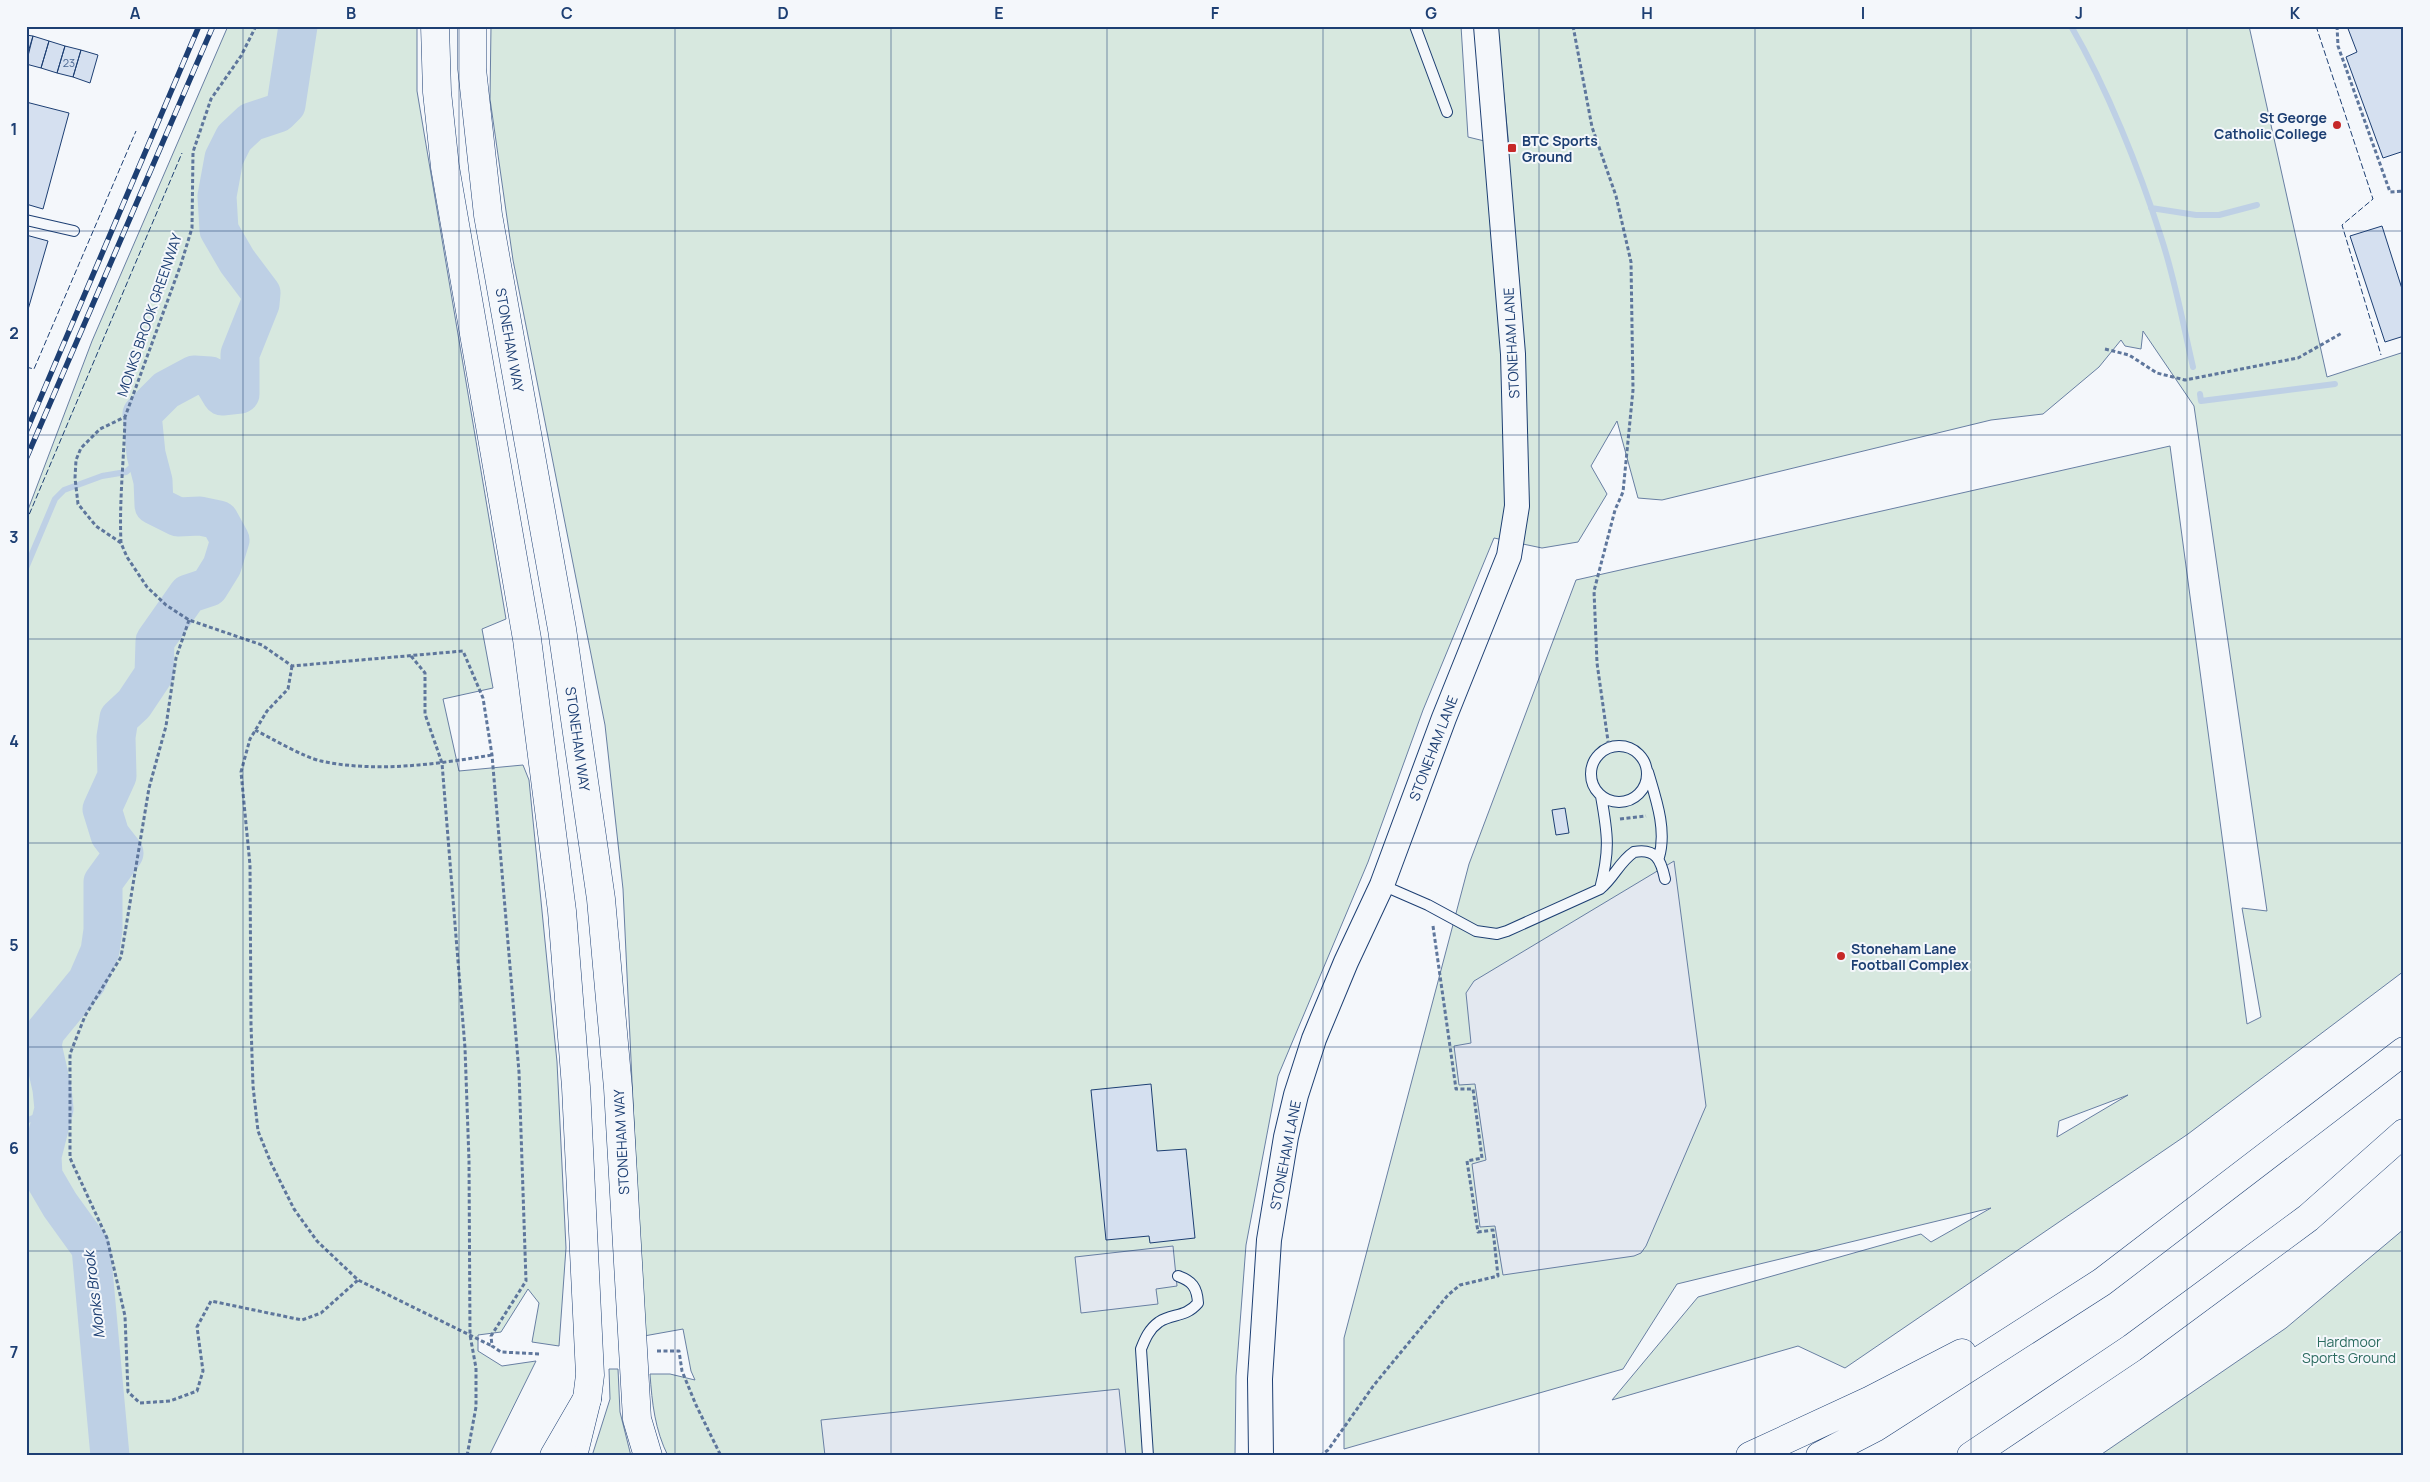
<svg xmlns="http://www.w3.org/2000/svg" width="2430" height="1482" viewBox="0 0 2430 1482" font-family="Manrope,sans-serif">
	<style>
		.green { fill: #d7e8df; stroke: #687fa3; fill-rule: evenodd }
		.parking { fill: #e3e8f0; stroke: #687fa3 }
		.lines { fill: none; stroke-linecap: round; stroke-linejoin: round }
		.stream { stroke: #bed0e5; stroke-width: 6 }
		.river { stroke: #bed0e5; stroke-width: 39 }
		.building { fill: #d5e0f0; stroke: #1d3f73 }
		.service-casing { stroke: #1d3f73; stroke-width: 12 }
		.tertiary-casing { stroke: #1d3f73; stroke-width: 26 }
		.primary-casing { stroke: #1d3f73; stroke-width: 29 }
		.motorway-casing { stroke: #1d3f73; stroke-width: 29 }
		.path { stroke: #5e769c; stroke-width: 3; stroke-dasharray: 4 2.5; stroke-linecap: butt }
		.service { stroke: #f4f7fb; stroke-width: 10 }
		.tertiary { stroke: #f4f7fb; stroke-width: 24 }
		.primary { stroke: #f4f7fb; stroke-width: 28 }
		.motorway { stroke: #f4f7fb; stroke-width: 28 }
		.rail-casing { stroke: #1d3f73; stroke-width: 5.5 }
		.rail { stroke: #f4f7fb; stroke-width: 4; stroke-dasharray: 11; stroke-linecap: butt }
		.fence { stroke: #1d3f73; stroke-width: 1; stroke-dasharray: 6 2.5; stroke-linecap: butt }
		.grid { fill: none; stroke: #1d3f73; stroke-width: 1; stroke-opacity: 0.55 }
		.poi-dot { fill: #c62828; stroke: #f4f7fb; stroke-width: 2 }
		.labels { text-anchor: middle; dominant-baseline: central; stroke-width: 4; stroke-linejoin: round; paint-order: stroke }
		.number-label { font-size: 11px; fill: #4b6792 }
		.poi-label { font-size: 14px; font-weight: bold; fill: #1d3f73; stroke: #f4f7fb; text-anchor: start }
		.street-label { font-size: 14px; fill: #1d3f73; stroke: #f4f7fb }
		.park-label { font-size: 14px; fill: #2c6c60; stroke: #f4f7fb }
		.water-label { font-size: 15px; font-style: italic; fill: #1d3f73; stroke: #f4f7fb }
		.neatline { fill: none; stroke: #1d3f73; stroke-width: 2 }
		.grid-label { font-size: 16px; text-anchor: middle; font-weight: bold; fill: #1d3f73 }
	</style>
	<rect width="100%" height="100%" fill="#f4f7fb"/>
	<!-- green -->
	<path class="green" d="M 228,26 L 417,26 L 417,91 L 506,619 L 482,629 L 493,688 L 443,699 L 459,771 L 523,765 L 529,780 L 557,1062 L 566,1248 L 559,1346 L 532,1342 L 539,1303 L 528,1289 L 501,1332 L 478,1335 L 478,1351 L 502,1366 L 536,1361 L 489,1456 L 26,1456 L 26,515 L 92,341 Z
		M 491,26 L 1461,26 L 1468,137 L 1509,147 L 1497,26 L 2249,26 L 2327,377 L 2404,352 L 2404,971 L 2188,1134 L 1845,1368 L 1798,1346 L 1612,1400 L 1698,1297 L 1921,1234 L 1931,1242 L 1991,1208 L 1677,1284 L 1623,1369 L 1344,1449 L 1344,1338 L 1469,864 L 1576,580 L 2170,446 L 2247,1024 L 2261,1017 L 2242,908 L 2267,911 L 2194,406 L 2143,331 L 2141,349 L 2125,346 L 2121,340 L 2099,367 L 2043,414 L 1991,420 L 1662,500 L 1638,498 L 1617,421 L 1591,466 L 1607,494 L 1578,542 L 1542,548 L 1494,538 L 1423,710 L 1368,862 L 1278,1076 L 1246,1245 L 1236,1376 L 1235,1456 L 668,1456 C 655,1430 652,1403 650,1374 L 670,1374 L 695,1380 L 691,1371 L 683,1329 L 644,1336 L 623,889 L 605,725 L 513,260 L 490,99 ZM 2128,1095 L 2057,1137 L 2057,1136 L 2059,1121 Z
		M 2404,1229 L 2404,1456 L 2099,1456 L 2286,1328 Z
		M 609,1369 L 618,1369 L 620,1412 L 631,1456 L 592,1456 L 610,1399 Z"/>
	<!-- parking -->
	<path class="parking" d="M 1674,861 L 1706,1106 L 1646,1246 L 1641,1253 L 1634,1256 L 1503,1275 L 1495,1226 L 1480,1227 L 1472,1164 L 1486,1160 L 1475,1084 L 1459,1085 L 1454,1046 L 1471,1043 L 1466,993 L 1474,981 Z
		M 1173,1246 L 1177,1286 L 1156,1289 L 1158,1304 L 1081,1313 L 1075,1257 Z
		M 1119,1389 L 1126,1456 L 825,1456 L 821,1420 Z"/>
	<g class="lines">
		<!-- stream -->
		<path class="stream" d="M 2071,26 C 2107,88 2139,168 2161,237 C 2175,279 2183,324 2193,367
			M 2151,208 L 2196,215 L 2219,215 L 2257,205
			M 2200,394 L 2201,401 L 2335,384
			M 26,568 L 55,499 L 64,490 L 102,476 L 126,472 L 146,454
			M 26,1121 L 54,1109"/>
		<!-- river -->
		<path class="river" d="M 110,1456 L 91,1248 L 60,1205 L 43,1176 L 42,1156 L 54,1109 L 52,1089 L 42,1045 L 45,1032 L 87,981 L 100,951 L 103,930 L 103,882 L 124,853 L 110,835 L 102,809 L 117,776 L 116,737 L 119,718 L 134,704 L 154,674 L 155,641 L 188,594 L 209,587 L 222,566 L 230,540 L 219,520 L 200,516 L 178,517 L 154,505 L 153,481 L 146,454 L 142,414 L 166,390 L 194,375 L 210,376 L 222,396 L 240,394 L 240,354 L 260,304 L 261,293 L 237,261 L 219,230 L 217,196 L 224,158 L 234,138 L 251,122 L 278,113 L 286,105 L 298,26"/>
	</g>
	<!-- building -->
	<path class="building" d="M 2347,26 L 2404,26 L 2404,151 L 2383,158 L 2346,57 L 2357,52 Z
		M 26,35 L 33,36 L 26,59 Z
		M 33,36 L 49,41 L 41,68 L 26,64 Z
		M 49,41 L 65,46 L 57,73 L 41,68 Z
		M 65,46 L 81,50 L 73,77 L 57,73 Z
		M 81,50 L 98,55 L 90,83 L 73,77 Z
		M 26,102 L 69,113 L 43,209 L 26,204 Z
		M 2382,226 L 2404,295 L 2404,336 L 2385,342 L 2350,236 Z
		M 26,235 L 48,241 L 27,313 L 26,313 Z
		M 1565,808 L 1569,833 L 1556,835 L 1552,810 Z
		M 1151,1084 L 1157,1151 L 1186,1149 L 1195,1238 L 1150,1243 L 1149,1236 L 1106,1240 L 1091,1090 Z"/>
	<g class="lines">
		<defs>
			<path id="service" d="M 1415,26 L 1447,112
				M 26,220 L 74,231
				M1591 774a28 28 0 1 1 56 0a28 28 0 1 1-56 0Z
				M 1648,772 C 1656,799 1667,830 1659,857
				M 1382,885 L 1428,905 L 1476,931 L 1497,934 L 1507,931 L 1600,889 C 1614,878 1619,862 1634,852 C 1656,848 1661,860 1665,879
				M 1600,889 C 1610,850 1608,835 1601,796
				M 1148,1456 L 1141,1349 C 1145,1339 1149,1329 1159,1322 C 1173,1313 1185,1318 1198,1303 C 1197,1287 1192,1281 1178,1276"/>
			<path id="tertiary" d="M 1261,1456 L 1260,1379 L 1269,1240 L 1286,1137 L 1296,1095 L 1314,1039 L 1346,962 L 1382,885 L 1444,718 L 1509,556 L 1517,506 L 1513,354 L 1486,26"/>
			<path id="primary" d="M 435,26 L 437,92 L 445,167 L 527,639 L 562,911 L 576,1087 L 590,1375 L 587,1399 L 573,1456
				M 472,26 L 472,69 L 488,215 L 562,629 L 601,899 L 618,1088 L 637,1419 L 648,1456"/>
			<path id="motorway" d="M 554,1456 L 587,1399
				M 1750,1456 L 1871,1400 L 1962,1353
				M 1820,1456 L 1876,1427 L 2102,1282 L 2404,1051
				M 1971,1456 L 2132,1348 L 2308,1218 L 2404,1133"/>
		</defs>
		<!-- service casing -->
		<use href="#service" class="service-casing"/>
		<!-- tertiary casing -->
		<use href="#tertiary" class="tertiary-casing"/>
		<!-- primary casing -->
		<use href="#primary" class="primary-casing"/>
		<!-- motorway casing -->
		<use href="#motorway" class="motorway-casing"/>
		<!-- path -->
		<path class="path" d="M 256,26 L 241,56 L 211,99 L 193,152 L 192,228 L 181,264 L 125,417 L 100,429 L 81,448 L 76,460 L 75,478 L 78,504 L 96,526 L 121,543 L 127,557 L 147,587 L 166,605 L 189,620 L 262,645 L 292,666 L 463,651 L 483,698 L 492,755 L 519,1072 L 526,1281 L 491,1336 L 492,1346 L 501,1352 L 541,1354
			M 1573,26 L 1592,127 L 1616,196 L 1631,262 L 1633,390 L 1623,492 L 1615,510 L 1594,591 L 1597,663 L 1609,748
			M 2337,26 L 2338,46 L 2390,192 L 2404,191
			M 2105,349 L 2129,355 L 2157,373 L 2185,380 L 2298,358 L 2342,333
			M 121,543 C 119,501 124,460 125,417
			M 189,620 L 176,658 L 166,726 L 149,788 L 121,957 L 85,1016 L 70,1054 L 70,1158 L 107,1238 L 125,1316 L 128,1392 L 140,1403 L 170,1401 L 197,1391 L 203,1371 L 197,1327 L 211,1301 L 302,1320 L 321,1313 L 358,1280
			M 411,656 L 425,673 L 425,714 L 442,763 L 465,1048 L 469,1161 L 470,1335 L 476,1368 L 476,1407 L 467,1456
			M 292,666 L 288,689 L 267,711 L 250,739 L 241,772 L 250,865 L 251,1024 L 253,1086 L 258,1131 L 271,1163 L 294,1209 L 317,1241 L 358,1280 L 492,1346
			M 255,730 C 273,739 303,757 321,761 C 376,773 437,764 492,755
			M 1620,819 L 1646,816
			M 657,1351 L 679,1351 L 682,1371 L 696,1405 L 721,1456
			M 1320,1456 L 1328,1450 L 1374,1385 L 1448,1295 L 1460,1285 L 1498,1276 L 1493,1230 L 1478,1232 L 1467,1161 L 1482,1158 L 1473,1089 L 1456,1089 L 1433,926"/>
		<!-- service -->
		<use href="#service" class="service"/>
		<!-- tertiary -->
		<use href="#tertiary" class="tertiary"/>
		<!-- primary -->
		<use href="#primary" class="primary"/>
		<!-- motorway -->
		<use href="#motorway" class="motorway"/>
		<defs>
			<path id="rail" d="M 26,432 L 199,26
				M 26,459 L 213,26"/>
		</defs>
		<!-- rail casing -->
		<use href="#rail" class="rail-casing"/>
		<!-- rail -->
		<use href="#rail" class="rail"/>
		<!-- fence -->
		<path class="fence" d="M 2316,26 L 2373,199 L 2342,225 L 2381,355
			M 26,367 L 34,369 L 136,131
			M 26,522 L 182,153"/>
	</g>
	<!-- grid -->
	<path class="grid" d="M 243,26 L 243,1456M 459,26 L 459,1456M 675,26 L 675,1456M 891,26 L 891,1456M 1107,26 L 1107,1456M 1323,26 L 1323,1456M 1539,26 L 1539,1456M 1755,26 L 1755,1456M 1971,26 L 1971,1456M 2187,26 L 2187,1456M 26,231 L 2404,231M 26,435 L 2404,435M 26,639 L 2404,639M 26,843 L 2404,843M 26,1047 L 2404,1047M 26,1251 L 2404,1251"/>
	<!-- markers -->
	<g class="poi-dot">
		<circle cx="2337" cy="125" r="5"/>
		<rect x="1507" y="143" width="10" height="10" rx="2.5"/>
		<circle cx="1841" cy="956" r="5"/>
	</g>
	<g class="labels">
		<!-- number labels -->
		<g class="number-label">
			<text x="69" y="62">23</text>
		</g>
		<!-- poi labels -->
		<g class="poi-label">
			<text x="2327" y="117" text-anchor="end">St George<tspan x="2327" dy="16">Catholic College</tspan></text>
			<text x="1522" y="140">BTC Sports<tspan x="1522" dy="16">Ground</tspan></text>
			<text x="1851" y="948">Stoneham Lane<tspan x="1851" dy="16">Football Complex</tspan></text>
		</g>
		<!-- street labels -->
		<g class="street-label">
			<text transform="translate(149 315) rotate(-71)">MONKS BROOK GREENWAY</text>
			<text transform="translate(510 340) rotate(80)">STONEHAM WAY</text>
			<text transform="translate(1511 343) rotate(-93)">STONEHAM LANE</text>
			<text transform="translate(578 739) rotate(82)">STONEHAM WAY</text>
			<text transform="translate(1433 748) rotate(-69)">STONEHAM LANE</text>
			<text transform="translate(621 1142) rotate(-93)">STONEHAM WAY</text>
			<text transform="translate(1285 1155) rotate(-79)">STONEHAM LANE</text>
		</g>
		<!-- park labels -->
		<g class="park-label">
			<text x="2349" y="1341">Hardmoor<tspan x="2349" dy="16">Sports Ground</tspan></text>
		</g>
		<!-- water labels -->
		<g class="water-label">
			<text transform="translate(94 1295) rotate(-97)">Monks Brook</text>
		</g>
	</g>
	<!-- border -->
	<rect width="2430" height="1482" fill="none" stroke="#f4f7fb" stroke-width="55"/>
	<rect x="28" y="28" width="2374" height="1426" class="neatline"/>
	<g class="grid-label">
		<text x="135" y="19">A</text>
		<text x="351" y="19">B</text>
		<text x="567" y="19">C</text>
		<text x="783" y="19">D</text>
		<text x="999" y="19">E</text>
		<text x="1215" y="19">F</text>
		<text x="1431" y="19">G</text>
		<text x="1647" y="19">H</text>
		<text x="1863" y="19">I</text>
		<text x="2079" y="19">J</text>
		<text x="2295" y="19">K</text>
		<text x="14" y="135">1</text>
		<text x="14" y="339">2</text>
		<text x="14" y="543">3</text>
		<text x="14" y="747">4</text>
		<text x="14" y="951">5</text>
		<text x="14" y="1154">6</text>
		<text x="14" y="1358">7</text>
	</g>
</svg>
